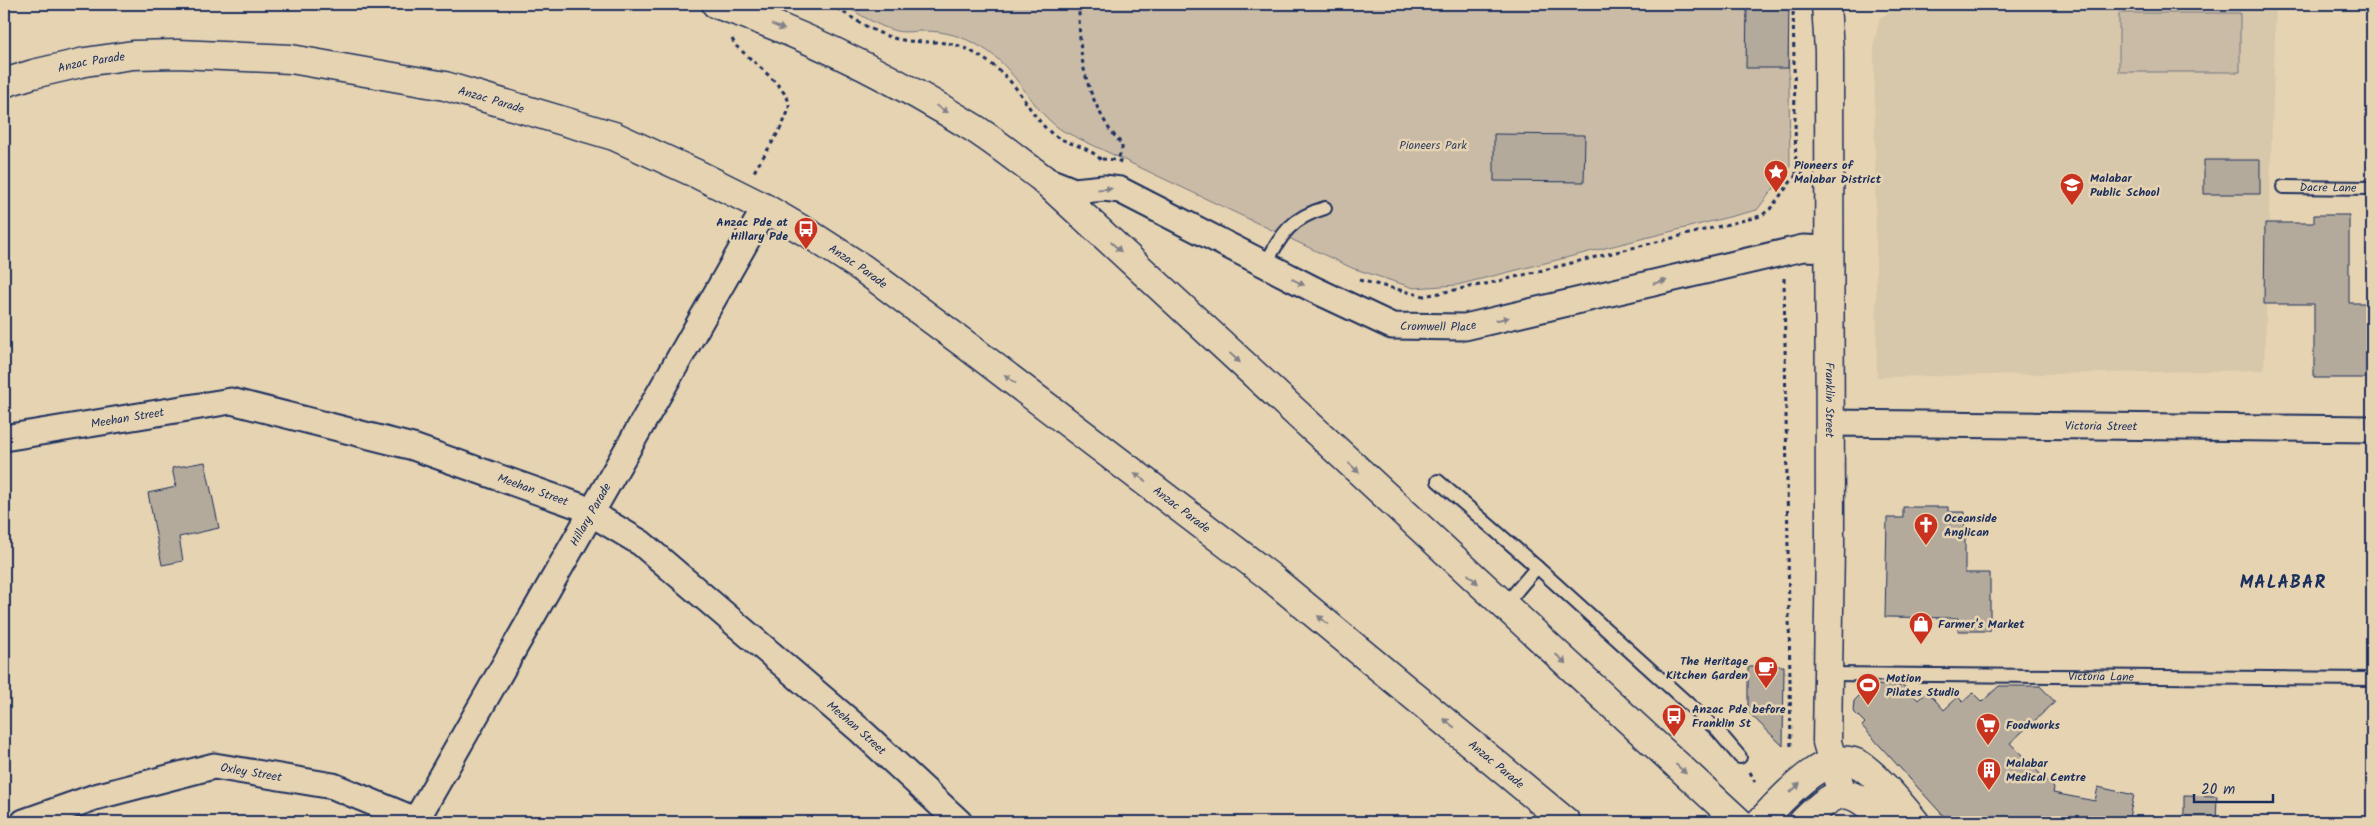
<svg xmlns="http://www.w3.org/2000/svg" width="2376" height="826" viewBox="0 0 2376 826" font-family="Kalam,sans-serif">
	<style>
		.built { fill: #d7c7ab }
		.green { fill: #c9bba5; stroke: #727582 }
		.building { fill: #b3aa9c; stroke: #1b2f5e }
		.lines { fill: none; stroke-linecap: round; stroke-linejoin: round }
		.lane-casing { stroke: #1b2f5e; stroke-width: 16 }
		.street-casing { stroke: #1b2f5e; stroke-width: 29 }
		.secondary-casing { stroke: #1b2f5e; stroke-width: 31 }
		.primary-casing { stroke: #1b2f5e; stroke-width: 31 }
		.path { stroke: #1b2f5e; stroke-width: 3; stroke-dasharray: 4 4; stroke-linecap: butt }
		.lane { stroke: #e6d3b1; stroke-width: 12 }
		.street { stroke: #e6d3b1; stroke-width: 25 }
		.secondary { stroke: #e6d3b1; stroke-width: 28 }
		.primary { stroke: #e6d3b1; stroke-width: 28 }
		.oneway { fill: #808188 }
		.labels { text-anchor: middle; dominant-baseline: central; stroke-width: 5; stroke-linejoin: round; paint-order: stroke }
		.street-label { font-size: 12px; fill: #1b2f5e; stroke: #e6d3b1 }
		.park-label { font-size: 12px; fill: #354469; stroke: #e6d3b1 }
		.poi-label { font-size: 12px; font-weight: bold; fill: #1b2f5e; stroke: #e6d3b1; text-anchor: start }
		.district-label { font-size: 18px; font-weight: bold; letter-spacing: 1px; fill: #1b2f5e; stroke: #e6d3b1 }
	</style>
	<rect width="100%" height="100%" fill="#e6d3b1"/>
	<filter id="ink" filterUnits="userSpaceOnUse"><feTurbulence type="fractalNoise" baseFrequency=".02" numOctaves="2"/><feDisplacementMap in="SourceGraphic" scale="10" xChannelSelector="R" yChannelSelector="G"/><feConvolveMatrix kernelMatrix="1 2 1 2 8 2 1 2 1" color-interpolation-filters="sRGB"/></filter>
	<g filter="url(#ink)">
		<!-- built -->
		<path class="built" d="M 1902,4 L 2276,4 L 2264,370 L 1877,377 L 1874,43 L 1880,18 Z"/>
		<!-- green -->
		<path class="green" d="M 842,4 L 1788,4 L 1790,167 L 1757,210 L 1457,285 L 1414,288 L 1352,268 L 1063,131 C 1030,110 1017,67 981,47 C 962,36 945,31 923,31 C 915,31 905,33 896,31 C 877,26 859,14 842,4 Z
			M 2119,13 L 2240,13 L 2240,72 L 2119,72 Z"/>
		<!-- building -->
		<path class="building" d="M 1747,4 L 1789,4 L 1788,68 L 1746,68 Z
			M 1494,134 L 1585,135 L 1584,182 L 1494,181 Z
			M 2204,160 L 2260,160 L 2260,194 L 2204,194 Z
			M 2314,215 L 2349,215 L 2349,303 L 2372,303 L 2372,378 L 2314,378 L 2314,304 L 2264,304 L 2265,223 L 2314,223 Z
			M 205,462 L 219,528 L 179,537 L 183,561 L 162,565 L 148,493 L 176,487 L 172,468 Z
			M 1903,507 L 1948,507 L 1948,512 L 1965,512 L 1965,573 L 1990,573 L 1990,631 L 1958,631 L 1958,618 L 1885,617 L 1887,518 L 1903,518 Z
			M 1748,666 L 1784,666 L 1783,746 L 1748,712 Z
			M 1870,685 L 1904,686 L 1918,700 L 1927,691 L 1944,710 L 1958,697 L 1963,702 L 1973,693 L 1982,702 L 1999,686 L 2040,686 L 2055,702 L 2010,743 L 2054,788 L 2053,793 L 2095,801 L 2098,787 L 2134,795 L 2128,822 L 1949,822 L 1862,726 L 1865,723 L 1853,711 L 1854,701 Z
			M 2184,795 L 2217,796 L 2216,822 L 2184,822 Z"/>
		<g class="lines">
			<defs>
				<g id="lane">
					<path id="s1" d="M 2283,187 L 2372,188"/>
					<path d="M 1265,265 C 1282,234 1290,218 1325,208"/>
					<path d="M 1438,481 L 1537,567 L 1716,729 L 1740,757"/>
					<path d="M 1503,607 L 1537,567"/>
					<path id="s2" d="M 1830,674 L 2372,679"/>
				</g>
				<g id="street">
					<path id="s3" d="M 1044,179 L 1074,191 L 1104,188 L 1120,190 L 1313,289 L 1392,326 L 1465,327 L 1803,248 L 1830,249"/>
					<path id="s4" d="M 1830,423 L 2372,429"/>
					<path id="s5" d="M 4,438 L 231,401 L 413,447 L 579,506 L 641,543 L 861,731 L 959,822"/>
					<path id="s6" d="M 24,822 L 95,797 L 214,766 L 333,786 L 420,822"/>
					<path id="s7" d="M 415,822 L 765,208"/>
				</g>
				<g id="secondary">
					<path id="s8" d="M 1826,4 L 1829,51 L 1830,545 L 1827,742 L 1842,794"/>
					<path d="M 1760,822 C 1781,801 1823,749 1856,763 C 1873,770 1903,807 1915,822"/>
					<path d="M 1803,822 C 1842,783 1849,788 1888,822"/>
				</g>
				<g id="primary">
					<path d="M 716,4 C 806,34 891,77 972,127 C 996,142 1019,161 1042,178 L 1739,822"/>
					<path id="s9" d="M 4,83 L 33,74 L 85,62 L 133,55 L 178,54 L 291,59 L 445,86 L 614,136 L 697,174 L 765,208 L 811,235 L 862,268 L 966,345 L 1269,576 L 1566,822"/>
				</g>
			</defs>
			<!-- lane casing -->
			<use href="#lane" class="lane-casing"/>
			<!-- street casing -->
			<use href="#street" class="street-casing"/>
			<!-- secondary casing -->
			<use href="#secondary" class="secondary-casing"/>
			<!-- primary casing -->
			<use href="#primary" class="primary-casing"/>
			<!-- path -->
			<path class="path" d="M 830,4 C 850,16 873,33 897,39 C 923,45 950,37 974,53 C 989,61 1004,73 1015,87 C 1026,101 1036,120 1050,132 C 1065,145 1089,145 1102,161
				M 1079,4 C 1079,54 1082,83 1108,127 C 1112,134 1119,139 1122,146 L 1122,151 L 1117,160
				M 1793,4 L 1796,175
				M 732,39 L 736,46 C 748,57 786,87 789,103 C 791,118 762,157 754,172
				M 1102,159 L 1117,160 L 1123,163
				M 1784,278 L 1791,750
				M 1359,280 L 1424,296 L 1495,282 L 1761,216 L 1770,209 L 1796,175 L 1804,174
				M 1750,772 L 1755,782"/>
			<!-- lane -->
			<use href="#lane" class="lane"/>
			<!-- street -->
			<use href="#street" class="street"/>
			<!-- secondary -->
			<use href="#secondary" class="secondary"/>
			<!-- primary -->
			<use href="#primary" class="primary"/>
		</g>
		<!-- one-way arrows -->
		<defs><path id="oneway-solid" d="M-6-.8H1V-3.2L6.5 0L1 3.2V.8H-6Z" transform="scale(1.25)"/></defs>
		<g class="oneway">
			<use href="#oneway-solid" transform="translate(778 27) rotate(22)"/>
			<use href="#oneway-solid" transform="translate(942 109) rotate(30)"/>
			<use href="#oneway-solid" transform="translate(1105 189) rotate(-4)"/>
			<use href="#oneway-solid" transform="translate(1116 247) rotate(43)"/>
			<use href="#oneway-solid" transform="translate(1298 282) rotate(27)"/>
			<use href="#oneway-solid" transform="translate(1660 282) rotate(-13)"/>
			<use href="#oneway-solid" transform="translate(1502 319) rotate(-13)"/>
			<use href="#oneway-solid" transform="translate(1235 358) rotate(43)"/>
			<use href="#oneway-solid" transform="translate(1010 379) rotate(-143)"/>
			<use href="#oneway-solid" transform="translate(1354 468) rotate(43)"/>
			<use href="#oneway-solid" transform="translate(1140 477) rotate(-143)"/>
			<use href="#oneway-solid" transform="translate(1473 579) rotate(43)"/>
			<use href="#oneway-solid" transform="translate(1323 620) rotate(-141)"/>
			<use href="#oneway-solid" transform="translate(1561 659) rotate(42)"/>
			<use href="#oneway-solid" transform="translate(1449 723) rotate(-141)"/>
			<use href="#oneway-solid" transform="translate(1681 769) rotate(42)"/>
			<use href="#oneway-solid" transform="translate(1795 788) rotate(-42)"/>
		</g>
	</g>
	<!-- icons -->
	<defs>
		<symbol id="sight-pin" viewBox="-11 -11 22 30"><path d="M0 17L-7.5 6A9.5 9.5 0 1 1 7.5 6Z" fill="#c8321e" stroke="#e6d3b1"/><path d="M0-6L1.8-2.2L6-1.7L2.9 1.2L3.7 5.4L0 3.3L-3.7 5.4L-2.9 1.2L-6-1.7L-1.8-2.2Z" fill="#fff"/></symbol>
		<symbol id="school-pin" viewBox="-11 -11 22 30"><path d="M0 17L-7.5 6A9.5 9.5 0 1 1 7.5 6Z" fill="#c8321e" stroke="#e6d3b1"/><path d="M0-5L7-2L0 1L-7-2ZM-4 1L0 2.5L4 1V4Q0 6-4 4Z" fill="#fff"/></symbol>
		<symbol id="bus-pin" viewBox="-11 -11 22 30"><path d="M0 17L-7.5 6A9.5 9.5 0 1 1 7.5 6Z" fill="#c8321e" stroke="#e6d3b1"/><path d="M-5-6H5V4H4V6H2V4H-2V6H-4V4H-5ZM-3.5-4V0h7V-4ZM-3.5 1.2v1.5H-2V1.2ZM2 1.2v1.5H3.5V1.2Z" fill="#fff"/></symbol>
		<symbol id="church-pin" viewBox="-11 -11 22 30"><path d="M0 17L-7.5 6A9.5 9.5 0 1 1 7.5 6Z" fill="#c8321e" stroke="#e6d3b1"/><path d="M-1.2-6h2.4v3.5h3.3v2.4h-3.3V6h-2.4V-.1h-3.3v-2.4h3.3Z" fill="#fff"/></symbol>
		<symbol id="shop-pin" viewBox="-11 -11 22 30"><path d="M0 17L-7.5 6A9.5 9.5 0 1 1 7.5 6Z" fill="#c8321e" stroke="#e6d3b1"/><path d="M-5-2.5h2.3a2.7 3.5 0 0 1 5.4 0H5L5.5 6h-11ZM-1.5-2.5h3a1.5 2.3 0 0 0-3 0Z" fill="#fff"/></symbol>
		<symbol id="cafe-pin" viewBox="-11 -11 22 30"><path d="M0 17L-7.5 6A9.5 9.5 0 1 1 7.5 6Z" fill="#c8321e" stroke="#e6d3b1"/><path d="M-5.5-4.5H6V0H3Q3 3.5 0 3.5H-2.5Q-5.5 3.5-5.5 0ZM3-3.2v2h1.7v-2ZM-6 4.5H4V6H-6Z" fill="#fff"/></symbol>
		<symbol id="stadium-pin" viewBox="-11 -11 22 30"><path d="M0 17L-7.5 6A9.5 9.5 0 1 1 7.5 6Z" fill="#c8321e" stroke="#e6d3b1"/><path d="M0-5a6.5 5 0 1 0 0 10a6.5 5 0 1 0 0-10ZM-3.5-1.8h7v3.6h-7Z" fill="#fff"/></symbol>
		<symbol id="supermarket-pin" viewBox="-11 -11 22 30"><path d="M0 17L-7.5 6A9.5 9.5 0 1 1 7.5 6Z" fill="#c8321e" stroke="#e6d3b1"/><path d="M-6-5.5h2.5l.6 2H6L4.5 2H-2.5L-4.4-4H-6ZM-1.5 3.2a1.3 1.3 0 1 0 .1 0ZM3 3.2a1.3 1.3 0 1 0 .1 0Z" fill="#fff"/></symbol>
		<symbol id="building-pin" viewBox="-11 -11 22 30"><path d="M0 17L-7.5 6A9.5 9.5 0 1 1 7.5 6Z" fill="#c8321e" stroke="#e6d3b1"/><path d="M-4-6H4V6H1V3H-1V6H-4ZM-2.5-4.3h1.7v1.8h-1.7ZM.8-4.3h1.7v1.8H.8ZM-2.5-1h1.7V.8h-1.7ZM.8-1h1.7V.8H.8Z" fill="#fff"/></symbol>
	</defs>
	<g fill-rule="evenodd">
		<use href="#sight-pin" x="1762" y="158" width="28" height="38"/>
		<use href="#school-pin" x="2058" y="171" width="28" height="38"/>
		<use href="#bus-pin" x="792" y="215" width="28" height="38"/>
		<use href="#church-pin" x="1912" y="511" width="28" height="38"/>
		<use href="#shop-pin" x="1907" y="610" width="28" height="38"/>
		<use href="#cafe-pin" x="1752" y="654" width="28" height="38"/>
		<use href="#stadium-pin" x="1854" y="671" width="28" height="38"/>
		<use href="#bus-pin" x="1660" y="702" width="28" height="38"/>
		<use href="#supermarket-pin" x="1974" y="711" width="28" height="38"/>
		<use href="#building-pin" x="1975" y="756" width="28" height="38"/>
	</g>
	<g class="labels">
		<!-- street labels -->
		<g class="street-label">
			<text stroke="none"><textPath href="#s9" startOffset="90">Anzac Parade</textPath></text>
			<text stroke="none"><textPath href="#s9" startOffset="495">Anzac Parade</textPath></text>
			<text stroke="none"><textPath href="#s1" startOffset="45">Dacre Lane</textPath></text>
			<text stroke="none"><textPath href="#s9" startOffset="900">Anzac Parade</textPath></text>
			<text stroke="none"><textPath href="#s3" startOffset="429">Cromwell Place</textPath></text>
			<text stroke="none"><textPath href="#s8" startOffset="396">Franklin Street</textPath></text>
			<text stroke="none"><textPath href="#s5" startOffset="125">Meehan Street</textPath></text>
			<text stroke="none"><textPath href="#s4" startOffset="271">Victoria Street</textPath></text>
			<text stroke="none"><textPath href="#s5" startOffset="545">Meehan Street</textPath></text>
			<text stroke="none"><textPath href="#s9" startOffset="1305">Anzac Parade</textPath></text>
			<text stroke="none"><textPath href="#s7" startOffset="354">Hillary Parade</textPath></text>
			<text stroke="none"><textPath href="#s2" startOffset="271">Victoria Lane</textPath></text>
			<text stroke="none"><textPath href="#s5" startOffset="950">Meehan Street</textPath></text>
			<text stroke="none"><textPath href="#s9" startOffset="1710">Anzac Parade</textPath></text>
			<text stroke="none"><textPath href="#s6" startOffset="236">Oxley Street</textPath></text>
		</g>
		<!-- park labels -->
		<g class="park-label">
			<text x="1433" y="145">Pioneers Park</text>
		</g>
		<!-- poi labels -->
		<g class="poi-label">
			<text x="1794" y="165">Pioneers of<tspan x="1794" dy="14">Malabar District</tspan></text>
			<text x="2090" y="178">Malabar<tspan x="2090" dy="14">Public School</tspan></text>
			<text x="788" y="222" text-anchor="end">Anzac Pde at<tspan x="788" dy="14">Hillary Pde</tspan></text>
			<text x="1944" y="518">Oceanside<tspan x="1944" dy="14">Anglican</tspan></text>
			<text x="1938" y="624">Farmer's Market</text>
			<text x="1748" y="661" text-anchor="end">The Heritage<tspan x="1748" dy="14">Kitchen Garden</tspan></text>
			<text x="1886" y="678">Motion<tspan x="1886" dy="14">Pilates Studio</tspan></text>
			<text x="1692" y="709">Anzac Pde before<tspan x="1692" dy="14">Franklin St</tspan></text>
			<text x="2006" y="725">Foodworks</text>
			<text x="2006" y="763">Malabar<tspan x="2006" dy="14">Medical Centre</tspan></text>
		</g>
		<!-- district labels -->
		<g class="district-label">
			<text x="2283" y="583">MALABAR</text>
		</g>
	</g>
	<!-- margin -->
	<rect width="2376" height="826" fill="none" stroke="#e6d3b1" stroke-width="20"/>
	<rect x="10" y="10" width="2356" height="806" fill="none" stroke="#1b2f5e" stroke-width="2" filter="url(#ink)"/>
	<!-- scale -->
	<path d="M2194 794v8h79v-8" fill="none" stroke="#1b2f5e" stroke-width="2.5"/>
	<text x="2201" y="794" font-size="15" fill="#1b2f5e" stroke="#e6d3b1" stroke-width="4" paint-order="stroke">20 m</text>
</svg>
